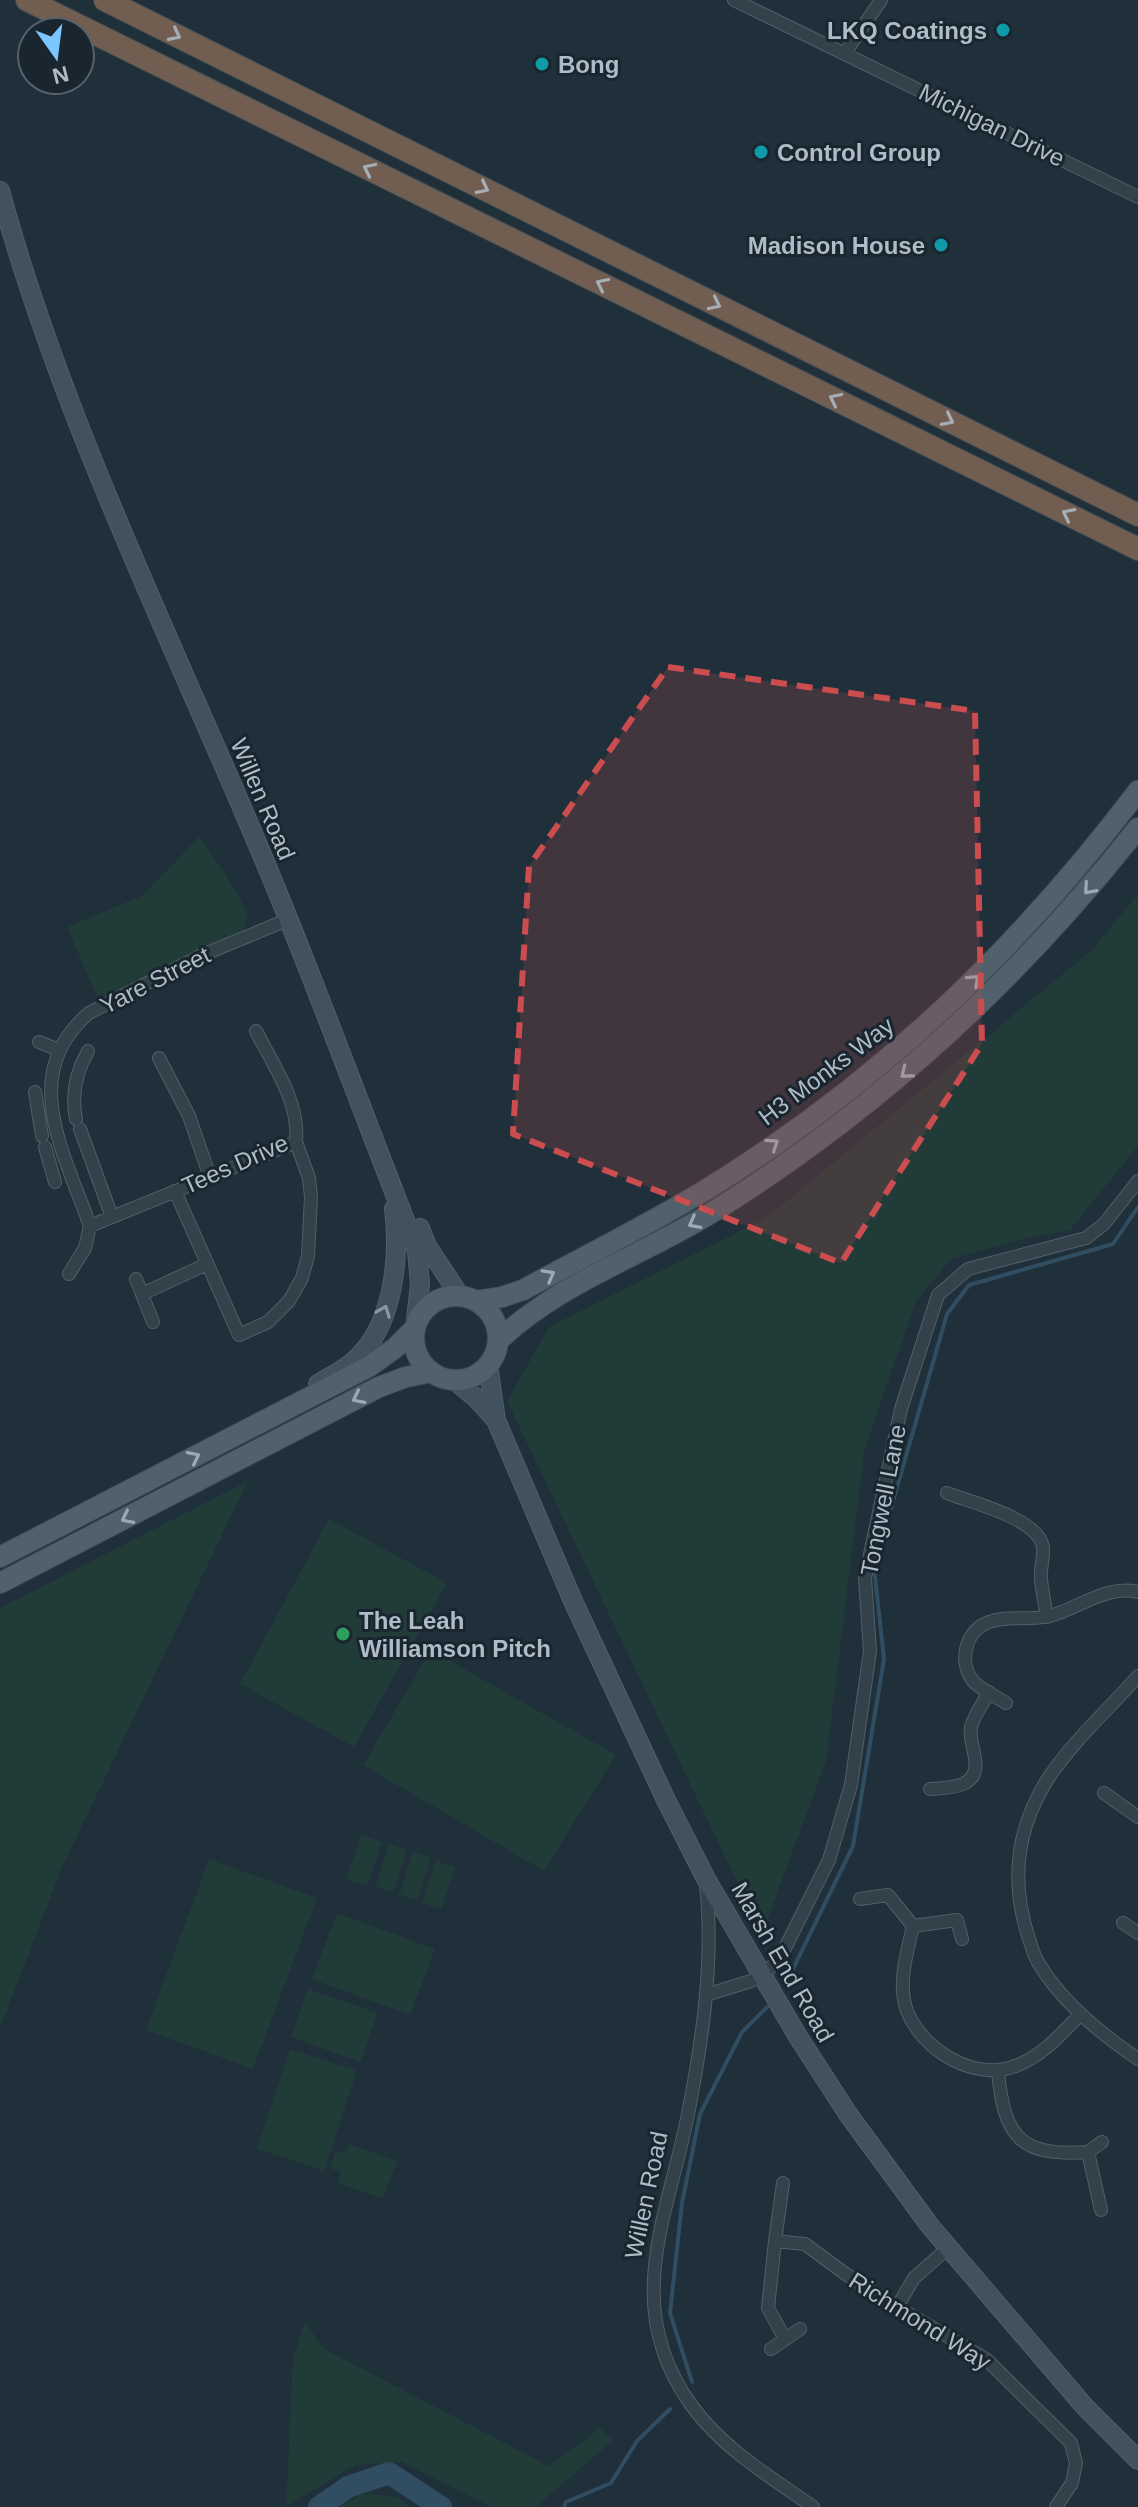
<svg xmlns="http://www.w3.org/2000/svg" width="1138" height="2507" viewBox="0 0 1138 2507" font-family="Arial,sans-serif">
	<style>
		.green { fill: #213b39 }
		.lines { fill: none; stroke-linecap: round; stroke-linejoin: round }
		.stream { stroke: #304d61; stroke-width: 4 }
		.river { stroke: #304d61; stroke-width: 22 }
		.street-casing { stroke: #515f68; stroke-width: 14 }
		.secondary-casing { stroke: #515f68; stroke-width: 20 }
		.primary-casing { stroke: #404d57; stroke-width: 22 }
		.highway-casing { stroke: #3e4c55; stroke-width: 24 }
		.street { stroke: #33414a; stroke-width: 12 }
		.secondary { stroke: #41515e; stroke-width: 18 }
		.primary { stroke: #51616b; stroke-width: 20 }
		.highway { stroke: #715e50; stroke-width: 22 }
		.oneway { stroke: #a5aeb5 }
		.oneway2 { stroke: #9baab5 }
		.oneway3 { stroke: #8897a2 }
		.marked { fill: #cc4d50; fill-opacity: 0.2; stroke: #cc4d50; stroke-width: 6; stroke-dasharray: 16 10; stroke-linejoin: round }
		.culture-dot { fill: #0f9aa8; stroke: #19262f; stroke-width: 3 }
		.leisure-dot { fill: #2e9e5b; stroke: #19262f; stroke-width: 3 }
		.labels { text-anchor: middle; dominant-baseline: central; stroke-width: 6; stroke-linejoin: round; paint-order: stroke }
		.poi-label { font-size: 24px; font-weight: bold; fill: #aebcc7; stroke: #19262f; text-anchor: start }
		.street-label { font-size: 24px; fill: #aebcc7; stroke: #19262f }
	</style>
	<rect width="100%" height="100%" fill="#1f303a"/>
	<!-- green -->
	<path class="green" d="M 199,837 L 225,873 L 248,913 L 243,932 L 99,1001 L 67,927 L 142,896 Z
		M 1138,894 L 1138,1146 L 1070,1230 L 1022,1239 L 951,1259 L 916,1301 L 865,1448 L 826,1761 L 762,1934 L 507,1401 L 549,1327 L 766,1218 L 1092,950 Z
		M 248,1481 L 63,1865 L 0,2028 L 0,1608 Z
		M 329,1519 L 447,1583 L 354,1747 L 240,1684 Z
		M 431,1650 L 616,1755 L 544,1871 L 363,1765 Z
		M 361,1835 L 382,1842 L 367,1886 L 346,1879 Z
		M 389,1844 L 407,1850 L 393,1892 L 375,1886 Z
		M 413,1851 L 431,1858 L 417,1900 L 399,1894 Z
		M 209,1859 L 317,1898 L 253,2069 L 146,2030 Z
		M 436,1861 L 455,1867 L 441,1909 L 422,1903 Z
		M 337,1913 L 435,1949 L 410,2015 L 312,1979 Z
		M 308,1989 L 378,2013 L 360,2062 L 291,2037 Z
		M 290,2049 L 357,2071 L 324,2171 L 257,2149 Z
		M 349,2144 L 397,2161 L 383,2199 L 337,2183 L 341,2172 L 330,2168 L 336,2151 L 345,2154 Z
		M 305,2322 L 324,2349 L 549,2466 L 600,2428 L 613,2440 L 536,2507 L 492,2507 L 402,2462 L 355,2465 L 286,2507 L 293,2359 Z
		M 362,2494 L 398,2497 L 410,2507 L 339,2507 Z"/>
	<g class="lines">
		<!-- stream -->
		<path class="stream" d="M 784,1982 L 791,1973 L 853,1846 L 884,1659 L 874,1567 L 947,1314 L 969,1285 L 1113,1244 L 1138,1207
			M 692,2382 L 670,2313 L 682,2203 L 700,2114 L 742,2032 L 767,2007
			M 564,2507 L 566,2502 L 611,2483 L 637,2441 L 670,2409"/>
		<!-- river -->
		<path class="river" d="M 319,2507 L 348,2487 L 389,2473 L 441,2507"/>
		<defs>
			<path id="street" d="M 734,0 L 1138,197
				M 845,53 L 881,0
				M 39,1042 L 59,1050
				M 159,1058 L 189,1116 L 210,1177
				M 35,1092 L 42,1136
				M 76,1119 C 71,1094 76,1072 88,1051
				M 80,1129 L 112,1217
				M 45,1147 L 55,1182
				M 175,1191 L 239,1335 L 268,1322 L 289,1301 L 302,1278 L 308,1256 L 311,1197 L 309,1178 L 296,1142
				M 90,1226 C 65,1154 17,1074 89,1013 L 200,956 L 287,920
				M 90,1226 L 296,1142 C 300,1102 273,1065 256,1031
				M 69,1274 L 85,1248 L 90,1226
				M 136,1279 L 153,1322
				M 142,1294 L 207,1264
				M 947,1493 C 972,1503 1038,1518 1043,1547 C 1044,1557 1040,1568 1041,1579 C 1042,1591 1045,1604 1047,1617
				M 1138,1676 C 1109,1709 1074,1740 1049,1777 C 1016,1828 1010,1882 1029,1939 C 1032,1947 1034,1956 1038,1962 C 1061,2002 1101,2034 1138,2059
				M 1006,1703 C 997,1697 983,1691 975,1683 C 957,1664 965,1630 989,1622 C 1007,1615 1030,1621 1050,1616 C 1079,1608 1108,1584 1138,1592
				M 930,1789 C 950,1788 980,1788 975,1759 C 974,1749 969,1737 971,1727 C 974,1715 984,1702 989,1692
				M 1104,1793 L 1138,1817
				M 706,1885 C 714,1960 703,2036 689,2109 C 669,2215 619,2306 692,2406 C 723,2449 771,2477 813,2507
				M 860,1899 L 888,1895 L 913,1926 C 907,1953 897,1984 907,2011 C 923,2051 976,2083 1018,2065 C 1043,2055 1061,2034 1080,2015
				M 1123,1923 L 1138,1933
				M 913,1926 L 957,1920 L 962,1939
				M 706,1995 L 751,1981 L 762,1976 L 780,1958 L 829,1860 L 851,1785 L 870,1651 L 865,1578 L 901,1409 L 938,1295 L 968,1269 L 1086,1238 L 1104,1224 L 1138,1181
				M 998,2071 C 1004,2137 1020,2157 1088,2152 L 1101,2210
				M 1088,2152 L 1102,2142
				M 775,2241 L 783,2183
				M 897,2307 L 914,2278 L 948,2248
				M 785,2339 L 768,2308 L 775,2241 L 805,2244 L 847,2275 L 897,2307 L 986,2359 L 1071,2443 L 1076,2463 L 1072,2483 L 1056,2507
				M 771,2349 L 800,2329"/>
			<path id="secondary" d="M 0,191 C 59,407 158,611 246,817 C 307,959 360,1106 417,1251 L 420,1284 L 415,1328
				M 420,1228 L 427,1246 L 460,1296
				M 488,1365 L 496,1420 L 573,1601 L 665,1798 L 705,1877 L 797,2035 L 848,2114 L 930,2226 L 1085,2407 L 1138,2460
				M 454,1380 L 476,1398 L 496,1420
				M 318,1384 C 329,1377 344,1370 354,1361 C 394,1326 400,1257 394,1209"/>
			<path id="primary" d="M414 1338a42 42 0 1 1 84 0a42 42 0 1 1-84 0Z
				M 476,1301 L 502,1297 L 523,1290 C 583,1257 646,1226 704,1191 C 877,1085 1016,952 1138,791
				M 498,1341 C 559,1282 645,1255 716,1210 C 879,1108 1019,979 1138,828
				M 0,1557 L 370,1366 L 395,1348 L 415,1328
				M 0,1583 L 379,1387 L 406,1377 L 431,1372"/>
			<path id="highway" d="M 27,0 L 1138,549
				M 105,0 L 1138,515"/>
		</defs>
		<!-- street casing -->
		<use href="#street" class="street-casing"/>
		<!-- secondary casing -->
		<use href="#secondary" class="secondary-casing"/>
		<!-- primary casing -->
		<use href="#primary" class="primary-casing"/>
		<!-- highway casing -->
		<use href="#highway" class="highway-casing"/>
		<!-- street -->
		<use href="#street" class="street"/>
		<!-- secondary -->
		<use href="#secondary" class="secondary"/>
		<!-- primary -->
		<use href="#primary" class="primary"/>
		<!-- highway -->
		<use href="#highway" class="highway"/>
	</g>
	<!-- one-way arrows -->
	<defs><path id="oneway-chevron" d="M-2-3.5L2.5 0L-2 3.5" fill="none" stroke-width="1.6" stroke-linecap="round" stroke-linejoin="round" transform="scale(2)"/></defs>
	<g class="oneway">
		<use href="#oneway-chevron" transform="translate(175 35) rotate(27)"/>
		<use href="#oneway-chevron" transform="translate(369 169) rotate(-154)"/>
		<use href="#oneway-chevron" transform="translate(483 188) rotate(27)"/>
		<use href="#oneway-chevron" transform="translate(602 284) rotate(-154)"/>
		<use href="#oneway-chevron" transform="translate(715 304) rotate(26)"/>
		<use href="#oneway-chevron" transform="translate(835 399) rotate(-154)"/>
		<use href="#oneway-chevron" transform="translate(948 420) rotate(27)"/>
		<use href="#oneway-chevron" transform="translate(1068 514) rotate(-153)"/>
	</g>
	<g class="oneway2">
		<use href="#oneway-chevron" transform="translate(1089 889) rotate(131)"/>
		<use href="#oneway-chevron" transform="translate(974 980) rotate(-43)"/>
		<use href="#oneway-chevron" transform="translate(906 1073) rotate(141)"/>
		<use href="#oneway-chevron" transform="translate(773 1144) rotate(-34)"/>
		<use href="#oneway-chevron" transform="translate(694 1223) rotate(152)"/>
		<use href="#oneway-chevron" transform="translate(549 1275) rotate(-29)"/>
		<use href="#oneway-chevron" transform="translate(358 1398) rotate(153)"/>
		<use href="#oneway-chevron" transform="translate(194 1457) rotate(-27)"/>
		<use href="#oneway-chevron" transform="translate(127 1518) rotate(153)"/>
	</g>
	<use class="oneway3" href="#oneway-chevron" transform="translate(384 1311) rotate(-69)"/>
	<!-- marked area -->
	<path class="marked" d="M 668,667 L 975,711 L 982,1044 L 841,1263 L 513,1134 L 529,866 Z"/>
	<!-- markers -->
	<g class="culture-dot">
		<circle cx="1003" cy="30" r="8"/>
		<circle cx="542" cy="64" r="8"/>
		<circle cx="761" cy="152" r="8"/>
		<circle cx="941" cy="245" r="8"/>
	</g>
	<circle class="leisure-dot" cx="343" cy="1634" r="8"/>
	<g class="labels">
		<!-- poi labels -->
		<g class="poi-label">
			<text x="987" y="30" text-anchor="end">LKQ Coatings</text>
			<text x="558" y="64">Bong</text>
			<text x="777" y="152">Control Group</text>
			<text x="925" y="245" text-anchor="end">Madison House</text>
			<text x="359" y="1620">The Leah<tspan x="359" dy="28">Williamson Pitch</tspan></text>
		</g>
		<!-- street labels -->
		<g class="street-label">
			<text transform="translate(992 125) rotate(26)">Michigan Drive</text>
			<text transform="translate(263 799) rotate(67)">Willen Road</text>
			<text transform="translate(155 980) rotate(-27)">Yare Street</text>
			<text transform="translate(826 1071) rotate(-37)">H3 Monks Way</text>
			<text transform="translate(235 1164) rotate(-24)">Tees Drive</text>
			<text transform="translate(883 1500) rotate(-79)">Tongwell Lane</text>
			<text transform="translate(783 1962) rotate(60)">Marsh End Road</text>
			<text transform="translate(646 2195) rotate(-78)">Willen Road</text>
			<text transform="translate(920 2321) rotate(32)">Richmond Way</text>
		</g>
	</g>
	<!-- north arrow -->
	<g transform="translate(56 56) rotate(166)"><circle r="38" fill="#19262f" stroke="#55626c" stroke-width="2"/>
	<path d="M0-6L14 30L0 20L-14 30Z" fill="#7bc6ff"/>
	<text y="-12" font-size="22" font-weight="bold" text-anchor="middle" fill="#aebcc7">N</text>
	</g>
</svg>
